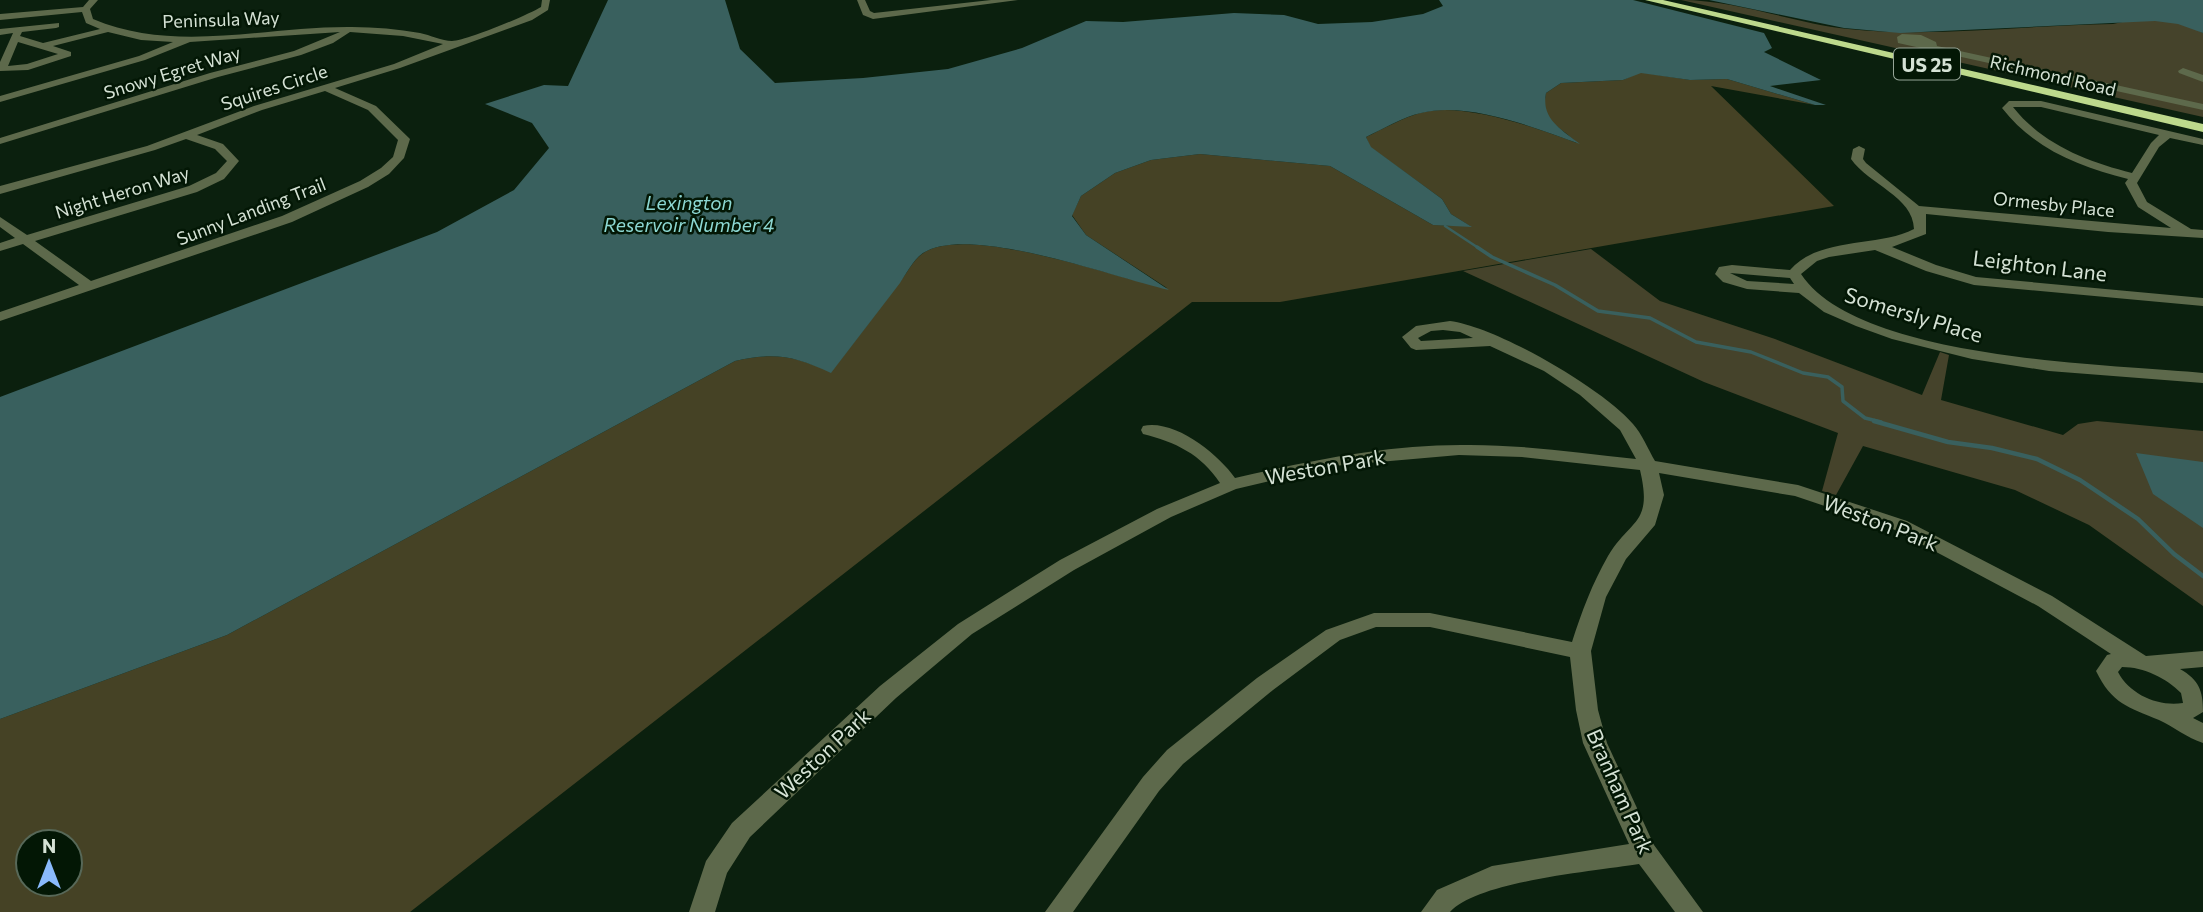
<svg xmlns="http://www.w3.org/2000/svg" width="2203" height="912" viewBox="0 0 2203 912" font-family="Commissioner,sans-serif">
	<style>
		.green { fill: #45432b }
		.forest { fill: #454225; fill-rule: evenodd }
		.water { fill: #39605e }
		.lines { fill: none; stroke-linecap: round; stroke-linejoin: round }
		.stream-far2 { stroke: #39605e; stroke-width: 2.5 }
		.stream-far1 { stroke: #39605e; stroke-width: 3.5 }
		.stream { stroke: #39605e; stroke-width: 4.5 }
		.minor { fill: #5d694b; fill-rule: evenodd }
		.highway { fill: #bdd98c; fill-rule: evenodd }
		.labels { text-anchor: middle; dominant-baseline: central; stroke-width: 5; stroke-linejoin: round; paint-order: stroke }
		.far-street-label { font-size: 18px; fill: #d5e2d5; stroke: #031705 }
		.shield { fill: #031705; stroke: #96a597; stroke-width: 2 }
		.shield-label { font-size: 19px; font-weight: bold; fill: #d5e2d5 }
		.far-water-label { font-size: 19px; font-style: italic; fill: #8dd8d3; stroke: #031705 }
		.street-label { font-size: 21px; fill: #d5e2d5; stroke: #031705 }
	</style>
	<rect width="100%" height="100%" fill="#0b200e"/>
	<!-- green -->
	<path class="green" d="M 1681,0 C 1738,0 1792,23 1848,29 C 1936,38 2025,25 2113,24 C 2140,17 2178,18 2203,33 L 2203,117 Z
		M 1591,249 L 1660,301 L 1775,339 L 1922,395 L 1940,352 L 1949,355 L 1941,400 L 2063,435 L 2078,424 L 2097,421 L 2203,431 L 2203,606 L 2089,525 L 2015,490 L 1863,446 L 1836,495 L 1822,491 L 1838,433 L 1704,382 L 1463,271 Z"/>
	<!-- forest -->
	<path class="forest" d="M 1640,72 L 1690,80 L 1727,79 L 1815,105 L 1711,86 L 1834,206 L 1280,302 L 1192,302 L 410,912 L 0,912 L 0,719 L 227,635 L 735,361 C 775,352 794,356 831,372 C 854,343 876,313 899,283 C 906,275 913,260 922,254 C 965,222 1114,278 1167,288 L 1086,235 L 1072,215 L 1081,196 L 1115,173 L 1151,160 L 1200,154 L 1330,166 L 1433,225 L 1470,226 L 1451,214 L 1442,199 L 1370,147 L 1366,137 C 1383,129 1402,118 1420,113 C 1462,101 1537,128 1577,143 C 1560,125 1540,123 1546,93 L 1561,83 L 1623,80 ZM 28,842 L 70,842 L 70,884 L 28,884 Z"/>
	<!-- water -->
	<path class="water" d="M 608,0 L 725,0 L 740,49 L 775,83 L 863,78 L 948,69 L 1022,48 L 1086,21 L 1123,22 L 1234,13 L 1284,15 L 1318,24 L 1372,22 L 1423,14 L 1443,6 L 1439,0 L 1633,0 L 1764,33 L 1772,48 L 1764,52 L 1821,80 L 1770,86 L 1826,105 L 1815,105 L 1727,79 L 1690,80 L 1641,73 L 1623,80 L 1561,83 L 1546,93 C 1541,119 1561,129 1580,144 C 1536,128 1468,101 1421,113 C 1403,117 1383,129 1366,137 L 1371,147 L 1442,199 L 1451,214 L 1472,227 L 1433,225 L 1330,166 L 1200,154 L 1151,160 L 1115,173 L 1081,196 L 1072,216 L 1086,235 L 1169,290 C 1115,278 969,223 923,253 C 914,259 906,274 900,283 C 877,313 854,343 831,373 C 794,356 775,352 735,361 L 227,635 L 0,719 L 0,397 L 437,232 L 514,190 L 549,148 L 532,123 L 485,104 L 544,85 L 568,86 Z
		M 1709,0 L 2203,0 L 2203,33 L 2178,24 L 2155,21 L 1900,33 L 1844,28 Z
		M 2136,453 L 2203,462 L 2203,528 L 2153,494 Z"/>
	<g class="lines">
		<!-- stream-far2 -->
		<path class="stream-far2" d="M 1445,226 L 1480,249"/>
		<!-- stream-far1 -->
		<path class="stream-far1" d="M 1477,247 L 1492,257 L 1555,285 L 1598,311 L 1650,318 L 1696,342 L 1751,352 L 1803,373 L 1828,377 L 1842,387 L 1843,401 L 1865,418 L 1881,422"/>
		<!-- stream -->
		<path class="stream" d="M 1874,421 L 1948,442 L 1992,448 L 2037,459 L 2080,480 L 2138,519 L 2174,554 L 2203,576"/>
		<!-- minor -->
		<path class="minor" d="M 89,0 L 98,0 L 90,9 L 93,19 C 176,54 265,26 352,27 C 375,27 398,29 420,33 C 430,35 442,41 452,41 C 466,41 528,15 541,7 L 542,0 L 550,0 L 548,10 L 532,20 L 400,68 L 335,88 L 376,106 L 410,139 L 404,158 L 389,174 L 368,187 L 292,222 L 0,321 L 0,312 L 79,285 L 23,244 L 0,251 L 0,243 L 15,238 L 0,227 L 0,217 L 27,235 L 189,186 L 216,173 L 227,161 L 215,149 L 186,139 L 155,150 L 0,194 L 0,186 L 147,146 L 254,106 L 394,64 L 443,44 L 403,36 L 350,32 L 333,43 L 301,55 L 218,77 L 0,144 L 0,138 L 210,73 L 294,51 L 340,32 L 190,42 L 145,60 L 0,102 L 0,96 L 139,56 L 173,42 L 141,40 L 108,32 L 53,46 L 71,52 L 71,56 L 28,70 L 0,71 L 0,62 L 13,33 L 0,35 L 0,29 L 59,23 L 59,27 L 56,28 L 22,32 L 20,36 L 43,43 L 100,29 L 86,23 L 82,12 L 0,20 L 0,14 L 83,7 ZM 18,42 L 58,54 L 27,64 L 8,66 ZM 325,91 L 368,110 L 398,140 L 393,157 L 381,168 L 360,181 L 282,216 L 91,281 L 35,241 L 197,192 L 224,179 L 239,161 L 223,144 L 197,135 L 262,110 Z
			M 857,0 L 865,0 L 870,11 L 874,13 L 991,0 L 1018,0 L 873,19 L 863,15 Z
			M 1902,34 L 1921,35 L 1936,42 L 1937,46 L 2203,104 L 2203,110 L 1898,43 L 1897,37 Z
			M 2183,68 L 2203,75 L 2203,82 L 2179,73 L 2178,71 Z
			M 2041,101 L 2203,139 L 2203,145 L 2170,138 L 2159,147 L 2137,183 L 2147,202 L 2191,229 L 2203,230 L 2203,238 L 2108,232 L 1926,214 L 1926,234 L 1892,247 L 1936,265 L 1976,277 L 2203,298 L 2203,306 L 1974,285 L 1926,271 L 1875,250 L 1829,257 L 1817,261 L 1801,274 C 1858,360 2106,364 2203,373 L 2203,383 L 2049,371 L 1972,359 L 1892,339 L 1856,326 L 1824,312 L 1799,293 L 1747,289 L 1723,282 L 1715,274 L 1719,267 L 1732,265 L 1790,270 C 1820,236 1877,248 1914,229 C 1913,196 1869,185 1851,159 L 1853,149 L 1859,146 L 1865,149 L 1863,159 L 1866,163 L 1919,206 L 2171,228 L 2138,207 L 2125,183 L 2128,179 C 2079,167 2034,149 2002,108 L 2009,101 ZM 2013,107 L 2041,107 L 2159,135 L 2151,143 L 2132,173 C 2087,162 2042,144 2013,107 ZM 1730,273 L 1790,278 L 1794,284 L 1747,281 Z
			M 1450,321 C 1497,327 1602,388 1633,424 C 1642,434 1648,449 1655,461 L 1798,485 L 1907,521 L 2052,596 L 2146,656 L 2203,651 L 2203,667 L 2180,669 C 2199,680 2203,690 2203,712 L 2193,718 L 2203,723 L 2203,743 C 2187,738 2174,727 2159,720 C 2128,707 2112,704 2096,671 L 2107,655 L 2111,654 L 2038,606 L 1893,529 L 1795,496 L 1659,473 L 1664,495 L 1655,525 L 1626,559 L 1606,597 L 1591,651 L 1598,710 L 1607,743 L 1654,845 L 1703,912 L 1675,912 L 1639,864 C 1596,871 1477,881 1450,912 L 1421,912 L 1437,890 L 1492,866 L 1629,844 L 1583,743 L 1576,710 L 1570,657 L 1430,627 L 1376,627 L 1340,640 L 1273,690 L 1183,764 L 1159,791 L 1073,912 L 1045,912 L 1143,777 L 1167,750 L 1257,678 L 1326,630 L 1374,613 L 1430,613 L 1572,642 C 1582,611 1592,584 1608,556 C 1631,518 1653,525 1640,470 L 1522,457 L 1459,455 L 1333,466 L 1236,489 L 1171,517 L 1074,570 L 972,634 L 896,698 L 750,837 L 727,873 L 715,912 L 689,912 L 706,861 L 732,823 L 880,686 L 958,624 L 1060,560 L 1157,509 L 1220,483 C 1201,454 1175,442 1143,434 L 1141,430 L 1143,426 C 1175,419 1218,454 1235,478 C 1309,461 1384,445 1461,445 C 1520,444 1578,453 1636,459 L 1620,430 L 1580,395 L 1544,371 L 1490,346 L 1416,350 L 1411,348 L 1402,337 L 1416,326 ZM 1443,330 L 1460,332 L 1473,338 L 1421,341 L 1418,338 L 1431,331 ZM 2122,667 C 2144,667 2166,678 2181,693 L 2183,703 C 2159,707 2130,695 2118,672 Z"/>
		<!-- highway -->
		<path class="highway" d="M 1645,0 L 1663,0 L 2203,124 L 2203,132 Z"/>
	</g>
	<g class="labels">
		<!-- far-street labels -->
		<g class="far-street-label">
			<text transform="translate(221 19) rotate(-2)">Peninsula Way</text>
			<text transform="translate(172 72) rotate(-17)">Snowy Egret Way</text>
			<text transform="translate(2053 75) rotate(13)">Richmond Road</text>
			<text transform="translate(274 87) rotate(-18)">Squires Circle</text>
			<text transform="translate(122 192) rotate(-17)">Night Heron Way</text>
			<text transform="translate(2054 204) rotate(6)">Ormesby Place</text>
			<text transform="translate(251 211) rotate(-21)">Sunny Landing Trail</text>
		</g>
		<!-- shield labels -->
		<rect class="shield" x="1894" y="48.5" width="66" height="31" rx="5"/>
		<g class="shield-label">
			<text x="1927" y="64">US 25</text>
		</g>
		<!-- far-water labels -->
		<g class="far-water-label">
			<text x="689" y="202">Lexington<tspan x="689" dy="22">Reservoir Number 4</tspan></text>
		</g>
		<!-- street labels -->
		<g class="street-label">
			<text transform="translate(2040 265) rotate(7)">Leighton Lane</text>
			<text transform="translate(1914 314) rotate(17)">Somersly Place</text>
			<text transform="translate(1325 466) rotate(-10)">Weston Park</text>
			<text transform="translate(1881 522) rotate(21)">Weston Park</text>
			<text transform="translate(822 753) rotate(-43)">Weston Park</text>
			<text transform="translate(1621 791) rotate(66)">Branham Park</text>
		</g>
	</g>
	<!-- north arrow -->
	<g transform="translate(49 863)"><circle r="33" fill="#031705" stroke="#576858" stroke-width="2"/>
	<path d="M0-5L12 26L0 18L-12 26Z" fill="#8abafc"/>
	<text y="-10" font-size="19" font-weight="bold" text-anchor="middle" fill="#d5e2d5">N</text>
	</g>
</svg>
